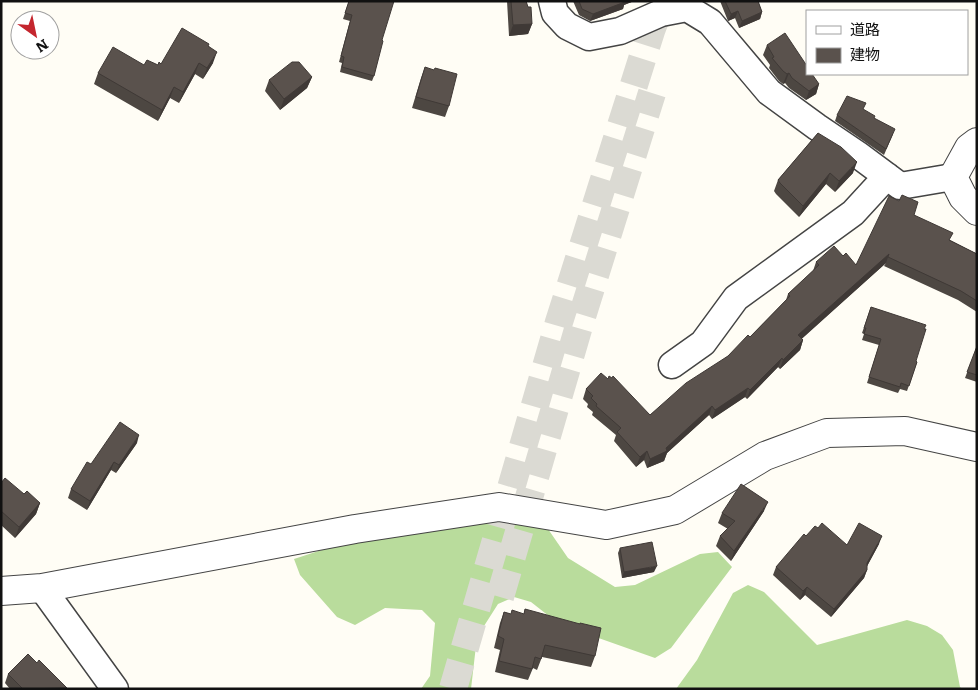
<svg xmlns="http://www.w3.org/2000/svg" width="978" height="690" viewBox="0 0 978 690" font-family="Literata,'Noto Sans JP',serif">
	<style>
		.forest { fill: #b9dc9c }
		.lines { fill: none; stroke-linecap: round; stroke-linejoin: round }
		.motorway-tunnel { stroke: #dbdad3; stroke-width: 28; stroke-dasharray: 28 14; stroke-linecap: butt }
		.minor-casing { stroke: #444; stroke-width: 29 }
		.tertiary-casing { stroke: #444; stroke-width: 30 }
		.minor { stroke: #fff; stroke-width: 26 }
		.tertiary { stroke: #fff; stroke-width: 28 }
		.wall { fill: #4d4742 }
		.shaded-wall { fill: #3f3936 }
		.building { fill: #5a524d; stroke: #3f3936 }
	</style>
	<rect width="100%" height="100%" fill="#fffdf5"/>
	<!-- forest -->
	<path class="forest" d="M 441,511 L 548,529 L 568,558 L 615,587 L 635,585 L 700,554 L 718,552 L 732,567 L 671,648 L 655,658 L 559,624 L 531,602 L 514,597 L 498,604 L 477,637 L 471,689 L 421,689 L 430,676 L 435,623 L 422,610 L 385,608 L 355,625 L 337,617 L 300,575 L 294,559 Z
		M 748,585 L 764,592 L 817,645 L 907,620 L 927,626 L 942,635 L 953,650 L 960,687 L 962,689 L 676,689 L 697,660 L 733,593 Z"/>
	<g class="lines">
		<!-- motorway-tunnel -->
		<path class="motorway-tunnel" d="M 500,597 L 579,326 L 652,93
			M 453,689 L 559,322 L 651,31 L 662,1"/>
		<defs>
			<path id="minor" d="M 552,1 L 555,13 L 567,26 L 589,37 L 620,31 L 661,13 L 687,8 L 710,22 L 769,92 L 817,127 L 857,154 L 900,186 L 953,177
				M 672,365 L 703,343 L 736,298 L 853,213 L 887,176
				M 42,588 L 115,689"/>
			<path id="tertiary" d="M 977,142 L 969,148 L 953,177 L 963,197 L 977,211
				M 1,591 L 42,588 L 355,529 L 499,507 L 606,525 L 675,510 L 765,456 L 827,433 L 905,431 L 977,447"/>
		</defs>
		<!-- minor casing -->
		<use href="#minor" class="minor-casing"/>
		<!-- tertiary casing -->
		<use href="#tertiary" class="tertiary-casing"/>
		<!-- minor -->
		<use href="#minor" class="minor"/>
		<!-- tertiary -->
		<use href="#tertiary" class="tertiary"/>
	</g>
	<!-- wall -->
	<path class="wall" d="M 349,1 L 382,40 L 374,76 L 372,81 L 340,72 L 342,63 L 339,62 L 350,21 L 343,19 Z
		M 507,1 L 526,1 L 532,24 L 528,34 L 509,36 Z
		M 573,1 L 634,1 L 624,5 L 623,9 L 590,21 L 579,15 Z
		M 720,1 L 758,1 L 762,12 L 760,19 L 739,28 L 735,18 L 728,21 Z
		M 767,45 L 819,84 L 816,94 L 806,100 L 789,88 L 785,83 L 783,84 L 779,81 L 769,68 L 770,65 L 763,55 Z
		M 209,46 L 213,63 L 203,79 L 195,74 L 179,103 L 170,98 L 158,121 L 94,84 L 98,73 L 158,65 Z
		M 425,67 L 449,106 L 445,117 L 412,108 L 421,78 Z
		M 312,77 L 307,88 L 280,110 L 265,91 L 269,80 Z
		M 837,115 L 874,118 L 893,134 L 884,155 L 835,121 Z
		M 818,133 L 853,173 L 835,192 L 826,184 L 799,217 L 776,194 L 774,191 L 778,180 Z
		M 914,215 L 950,240 L 977,254 L 977,312 L 958,300 L 884,266 L 886,263 L 801,339 L 803,340 L 800,350 L 780,369 L 778,367 L 747,399 L 745,397 L 712,419 L 709,415 L 667,453 L 664,461 L 647,468 L 644,460 L 636,467 L 614,441 L 616,435 L 592,415 L 593,412 L 587,407 L 588,404 L 583,399 L 586,389 L 650,415 L 728,356 L 750,337 L 786,300 L 788,294 L 813,271 L 816,262 L 843,256 L 856,265 Z
		M 871,307 L 916,361 L 917,362 L 907,391 L 900,389 L 898,393 L 867,383 L 879,345 L 862,340 L 864,334 L 862,333 Z
		M 977,346 L 977,382 L 965,378 Z
		M 137,443 L 116,473 L 111,470 L 87,510 L 68,498 L 71,489 L 91,464 Z
		M 1,483 L 24,494 L 40,503 L 36,514 L 15,538 L 1,525 Z
		M 764,511 L 731,561 L 716,546 L 720,536 L 728,529 L 718,523 L 722,513 Z
		M 818,528 L 847,545 L 879,544 L 867,566 L 867,570 L 864,578 L 831,617 L 805,595 L 800,600 L 773,575 L 776,567 L 806,536 Z
		M 620,548 L 654,572 L 622,578 L 618,553 Z
		M 525,609 L 595,656 L 591,667 L 542,657 L 537,670 L 533,668 L 528,680 L 495,672 L 500,650 L 494,648 L 500,623 L 504,612 L 510,614 L 524,614 Z
		M 37,663 L 67,689 L 10,689 L 5,683 L 8,674 Z"/>
	<!-- shaded-wall -->
	<path class="shaded-wall" d="M 623,1 L 634,1 L 624,5 L 623,9 L 590,21 L 593,14 Z
		M 738,11 L 735,18 L 728,21 L 731,14 Z
		M 762,12 L 760,19 L 739,28 L 742,21 Z
		M 532,24 L 528,34 L 509,36 L 513,25 Z
		M 217,52 L 213,63 L 203,79 L 207,68 Z
		M 199,63 L 195,74 L 179,103 L 183,92 Z
		M 789,73 L 785,83 L 783,84 L 787,74 Z
		M 312,77 L 307,88 L 280,110 L 284,99 Z
		M 819,84 L 816,94 L 806,100 L 809,91 Z
		M 174,87 L 170,98 L 158,121 L 162,110 Z
		M 857,162 L 853,173 L 835,192 L 839,181 Z
		M 830,173 L 826,184 L 799,217 L 803,206 Z
		M 889,254 L 886,263 L 795,345 L 798,335 Z
		M 803,340 L 800,350 L 780,369 L 783,360 Z
		M 782,358 L 778,367 L 747,399 L 750,390 Z
		M 748,388 L 745,397 L 712,419 L 715,410 Z
		M 712,406 L 709,415 L 667,453 L 664,461 L 647,468 L 650,459 L 666,448 Z
		M 139,435 L 137,443 L 116,473 L 119,465 Z
		M 647,451 L 644,460 L 636,467 L 640,457 Z
		M 114,462 L 111,470 L 87,510 L 90,501 Z
		M 768,502 L 764,511 L 731,561 L 734,551 Z
		M 40,503 L 36,514 L 15,538 L 19,527 Z
		M 882,536 L 879,544 L 864,572 L 867,563 Z
		M 657,566 L 654,572 L 622,578 L 624,572 Z
		M 867,570 L 864,578 L 831,617 L 834,609 Z
		M 807,587 L 805,595 L 800,600 L 803,591 Z"/>
	<!-- building -->
	<path class="building" d="M 349,1 L 394,1 L 382,40 L 383,41 L 374,76 L 342,67 L 344,57 L 341,56 L 352,15 L 345,13 Z
		M 511,1 L 526,1 L 528,7 L 531,7 L 532,24 L 513,25 Z
		M 579,1 L 625,1 L 625,2 L 593,14 L 582,9 Z
		M 725,1 L 758,1 L 762,12 L 742,21 L 738,11 L 731,14 Z
		M 182,28 L 209,44 L 208,46 L 217,52 L 207,68 L 199,63 L 183,92 L 174,87 L 162,110 L 98,73 L 113,47 L 144,65 L 147,60 L 158,65 L 159,62 L 161,64 Z
		M 785,33 L 807,66 L 807,74 L 812,74 L 819,84 L 809,91 L 792,78 L 789,73 L 787,74 L 783,71 L 772,58 L 774,57 L 767,45 Z
		M 292,62 L 299,62 L 312,77 L 284,99 L 269,80 Z
		M 425,67 L 434,70 L 435,68 L 457,74 L 449,106 L 416,97 Z
		M 847,96 L 866,103 L 863,109 L 875,116 L 874,118 L 895,129 L 886,149 L 837,115 Z
		M 818,133 L 841,147 L 857,162 L 839,181 L 830,173 L 803,206 L 780,183 L 778,180 Z
		M 902,195 L 918,202 L 914,215 L 953,233 L 949,240 L 977,254 L 977,301 L 961,291 L 888,257 L 889,254 L 798,335 L 803,340 L 783,360 L 782,358 L 750,390 L 748,388 L 715,410 L 712,406 L 666,448 L 667,451 L 650,459 L 647,451 L 640,457 L 617,432 L 621,428 L 596,406 L 597,404 L 591,398 L 593,396 L 586,389 L 601,373 L 608,379 L 609,376 L 612,378 L 613,376 L 650,415 L 686,383 L 728,356 L 748,335 L 750,337 L 790,296 L 788,294 L 819,265 L 816,262 L 834,246 L 843,256 L 846,253 L 856,265 L 889,196 L 899,201 Z
		M 871,307 L 926,325 L 924,329 L 926,329 L 916,361 L 917,362 L 909,386 L 901,383 L 900,387 L 869,377 L 881,339 L 864,334 L 866,328 L 864,328 Z
		M 977,346 L 977,375 L 967,372 Z
		M 120,422 L 139,435 L 119,465 L 114,462 L 90,501 L 71,489 L 87,462 L 91,464 Z
		M 5,478 L 24,494 L 27,491 L 40,503 L 19,527 L 1,511 L 1,483 Z
		M 741,484 L 768,502 L 734,551 L 720,536 L 735,521 L 722,513 Z
		M 822,523 L 847,545 L 859,523 L 882,536 L 867,563 L 867,570 L 834,609 L 807,587 L 803,591 L 776,567 L 804,534 L 806,536 L 815,526 L 818,528 Z
		M 652,542 L 657,566 L 624,572 L 620,548 Z
		M 525,609 L 580,624 L 580,623 L 601,628 L 595,656 L 545,645 L 541,659 L 535,657 L 532,669 L 499,661 L 504,639 L 498,636 L 504,612 L 511,614 L 512,610 L 524,614 Z
		M 28,654 L 37,663 L 39,660 L 67,688 L 23,689 L 8,674 Z"/>
	<!-- border -->
	<rect width="978" height="690" fill="none" stroke="#111111" stroke-width="5"/>
	<!-- legend -->
	<rect x="806" y="10" width="162" height="65" fill="#ffffff" stroke="#a0a0a0"/>
	<rect x="816" y="26" width="25" height="8" fill="#ffffff" stroke="#a0a0a0"/>
	<text x="850" y="35" font-size="15" fill="#111111">道路</text>
	<rect x="816" y="48" width="25" height="15" fill="#5a524d" stroke="#a0a0a0"/>
	<text x="850" y="60" font-size="15" fill="#111111">建物</text>
	<!-- north arrow -->
	<g transform="translate(35 35) rotate(147)"><circle r="24" fill="#ffffff" stroke="#a0a0a0"/>
	<path d="M0-4L9 19L0 12L-9 19Z" fill="#c4262e"/>
	<text y="-8" font-size="14" font-weight="bold" text-anchor="middle" fill="#111111">N</text>
	</g>
</svg>
